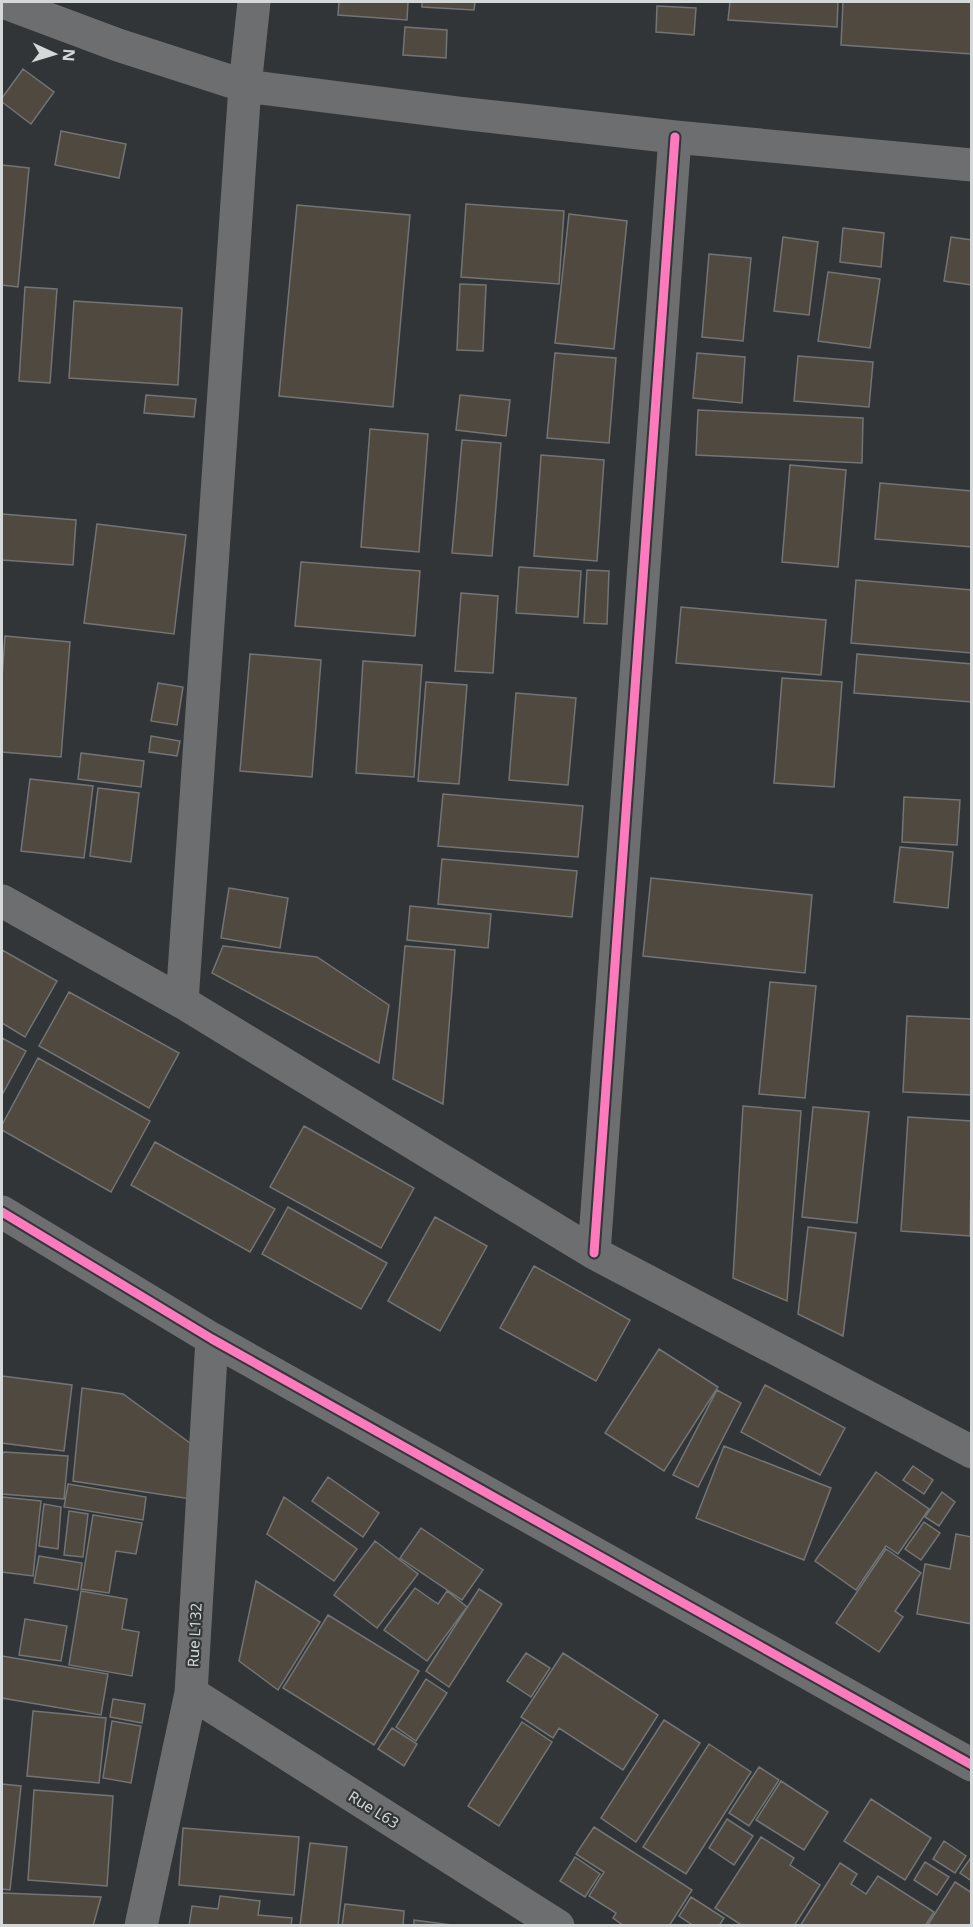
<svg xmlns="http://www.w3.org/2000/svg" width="973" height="1927" viewBox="0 0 973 1927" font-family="'Noto Sans',sans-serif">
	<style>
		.building { fill: #4f4940; stroke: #737474; stroke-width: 1.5 }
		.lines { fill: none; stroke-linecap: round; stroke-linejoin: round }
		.street { stroke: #6d6e6f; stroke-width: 33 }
		.cycleway-casing { stroke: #313638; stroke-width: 13 }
		.cycleway { stroke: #fd7abc; stroke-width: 9 }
		.labels { text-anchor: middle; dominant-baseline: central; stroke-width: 4.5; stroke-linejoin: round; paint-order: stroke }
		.street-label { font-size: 15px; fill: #d5d8d9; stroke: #313638 }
	</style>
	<rect width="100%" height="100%" fill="#323537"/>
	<!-- building -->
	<path class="building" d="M 339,2 L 408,2 L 407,20 L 338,15 Z
		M 422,2 L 475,2 L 474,10 L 422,7 Z
		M 730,2 L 838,2 L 837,27 L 728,20 Z
		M 843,2 L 972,2 L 972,54 L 841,45 Z
		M 657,6 L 696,8 L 694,35 L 656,32 Z
		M 405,27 L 447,30 L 446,58 L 403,55 Z
		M 23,69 L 54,92 L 31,124 L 2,102 L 2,98 Z
		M 61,131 L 126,144 L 119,178 L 55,165 Z
		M 2,165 L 29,168 L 18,287 L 2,285 Z
		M 466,204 L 564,211 L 559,284 L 461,277 Z
		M 297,205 L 410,215 L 393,407 L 279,396 Z
		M 569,214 L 627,221 L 614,349 L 555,343 Z
		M 843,228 L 884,233 L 881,267 L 840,262 Z
		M 783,237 L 818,242 L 809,315 L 774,311 Z
		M 951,237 L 972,240 L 972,285 L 944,281 Z
		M 709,254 L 751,258 L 743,341 L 702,337 Z
		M 828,272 L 880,279 L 870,348 L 818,341 Z
		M 460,284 L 486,285 L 483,351 L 457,350 Z
		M 25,287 L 57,289 L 50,383 L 19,381 Z
		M 74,301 L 182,308 L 178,385 L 69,378 Z
		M 555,353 L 616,358 L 609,443 L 547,438 Z
		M 697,353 L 745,357 L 742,403 L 693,398 Z
		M 798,356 L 873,362 L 869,407 L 794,401 Z
		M 146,395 L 196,399 L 194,417 L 144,413 Z
		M 460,395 L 510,400 L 506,436 L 456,430 Z
		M 698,410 L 863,418 L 862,463 L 696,455 Z
		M 370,429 L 428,434 L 419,552 L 361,547 Z
		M 462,440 L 501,443 L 492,556 L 452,553 Z
		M 541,455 L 604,460 L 597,561 L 534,556 Z
		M 790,465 L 846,470 L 838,567 L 782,562 Z
		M 880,483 L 972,491 L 972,547 L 875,539 Z
		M 2,514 L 76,520 L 73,565 L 2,560 Z
		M 97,524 L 186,535 L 174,634 L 84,623 Z
		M 301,562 L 420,571 L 415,636 L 295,626 Z
		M 519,567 L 581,571 L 578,617 L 516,613 Z
		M 587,570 L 609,571 L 607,624 L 584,623 Z
		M 856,580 L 972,590 L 972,653 L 851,643 Z
		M 461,593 L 498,596 L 493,673 L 455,671 Z
		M 681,607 L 826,620 L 821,675 L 676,663 Z
		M 5,636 L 70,642 L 61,757 L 2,752 L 2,678 Z
		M 250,654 L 321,660 L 312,777 L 240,771 Z
		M 857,654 L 972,664 L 972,702 L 854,693 Z
		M 363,661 L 422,665 L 414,777 L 356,773 Z
		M 782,678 L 842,682 L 834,787 L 774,783 Z
		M 426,682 L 467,685 L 459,784 L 418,781 Z
		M 158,683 L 183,687 L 177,725 L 151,721 Z
		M 516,693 L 576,698 L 568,785 L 509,780 Z
		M 151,736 L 180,741 L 177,756 L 149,752 Z
		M 81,753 L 144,761 L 141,787 L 78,779 Z
		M 30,779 L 93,786 L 84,858 L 21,851 Z
		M 98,788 L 139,793 L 131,862 L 90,856 Z
		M 443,794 L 583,806 L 578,857 L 438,846 Z
		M 904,797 L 960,800 L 957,845 L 902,842 Z
		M 900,847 L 953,852 L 948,908 L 894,902 Z
		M 442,859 L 577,871 L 572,917 L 438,904 Z
		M 651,878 L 812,895 L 805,973 L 643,956 Z
		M 229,888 L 288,898 L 280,948 L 221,938 Z
		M 410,906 L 491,914 L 488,948 L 407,940 Z
		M 223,946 L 317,957 L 389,1005 L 379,1063 L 212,973 Z
		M 405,946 L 455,950 L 443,1104 L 393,1079 Z
		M 2,950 L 57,981 L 25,1037 L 2,1023 Z
		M 770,982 L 816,986 L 805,1098 L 759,1094 Z
		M 69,992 L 179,1053 L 149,1108 L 39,1046 Z
		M 907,1016 L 972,1019 L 972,1095 L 903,1092 Z
		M 2,1038 L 26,1051 L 2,1095 Z
		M 38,1058 L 150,1121 L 111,1192 L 2,1130 L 2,1125 Z
		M 743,1106 L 801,1111 L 787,1301 L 733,1278 Z
		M 813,1107 L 869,1112 L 857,1223 L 802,1217 Z
		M 908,1117 L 972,1121 L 970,1236 L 901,1231 Z
		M 304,1126 L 414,1188 L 381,1248 L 270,1187 Z
		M 155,1142 L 275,1209 L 250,1252 L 131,1185 Z
		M 288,1207 L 387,1263 L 361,1309 L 262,1254 Z
		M 435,1217 L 487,1246 L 440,1331 L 388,1301 Z
		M 808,1227 L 856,1233 L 843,1336 L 798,1314 Z
		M 534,1266 L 630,1320 L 596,1381 L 500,1328 Z
		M 659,1349 L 718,1387 L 664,1471 L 605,1433 Z
		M 2,1376 L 72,1385 L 64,1451 L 2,1443 Z
		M 765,1385 L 845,1428 L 820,1475 L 741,1432 Z
		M 82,1388 L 123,1394 L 201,1451 L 191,1499 L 73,1481 Z
		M 717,1390 L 741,1403 L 698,1487 L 673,1475 Z
		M 724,1446 L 831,1488 L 804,1560 L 696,1518 Z
		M 4,1452 L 68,1456 L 64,1499 L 2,1494 L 2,1454 Z
		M 913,1466 L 933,1480 L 924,1494 L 903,1480 Z
		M 876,1472 L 929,1509 L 898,1554 L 886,1546 L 856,1590 L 815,1561 Z
		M 328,1477 L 379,1513 L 363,1537 L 312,1501 Z
		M 68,1484 L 146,1497 L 143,1520 L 64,1507 Z
		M 942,1492 L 955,1502 L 939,1526 L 925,1517 Z
		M 2,1497 L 41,1501 L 33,1576 L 2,1572 Z
		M 284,1497 L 357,1549 L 334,1581 L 267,1534 Z
		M 44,1504 L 61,1507 L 58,1549 L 39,1546 Z
		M 69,1511 L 88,1514 L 83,1557 L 64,1555 Z
		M 93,1515 L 142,1523 L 136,1554 L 116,1551 L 109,1593 L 81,1589 Z
		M 924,1522 L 940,1533 L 921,1560 L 905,1549 Z
		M 421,1528 L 483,1570 L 462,1600 L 400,1558 Z
		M 956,1534 L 972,1537 L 972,1624 L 917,1614 L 925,1564 L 950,1569 Z
		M 375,1541 L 418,1574 L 377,1628 L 334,1595 Z
		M 886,1549 L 921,1573 L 895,1611 L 903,1617 L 879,1652 L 836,1623 Z
		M 39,1556 L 82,1563 L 78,1590 L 34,1583 Z
		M 256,1581 L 320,1622 L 278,1690 L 239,1661 Z
		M 415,1588 L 438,1604 L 447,1591 L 467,1607 L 427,1661 L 384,1630 Z
		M 479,1589 L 502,1604 L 449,1687 L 426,1671 Z
		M 81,1591 L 127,1599 L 122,1629 L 139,1632 L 132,1676 L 69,1665 Z
		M 328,1615 L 419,1671 L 374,1745 L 283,1688 Z
		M 25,1619 L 67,1626 L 61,1661 L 19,1655 Z
		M 526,1653 L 550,1668 L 531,1697 L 507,1681 Z
		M 563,1653 L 658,1715 L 623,1770 L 559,1728 L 553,1738 L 521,1717 Z
		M 2,1656 L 108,1674 L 101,1715 L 2,1698 Z
		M 426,1679 L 447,1693 L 416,1741 L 396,1727 Z
		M 113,1699 L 145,1704 L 142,1723 L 110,1717 Z
		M 33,1711 L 106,1718 L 99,1783 L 27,1776 Z
		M 664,1720 L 700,1743 L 636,1842 L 601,1818 Z
		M 112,1721 L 141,1726 L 131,1783 L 103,1778 Z
		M 522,1722 L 552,1742 L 499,1826 L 468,1806 Z
		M 392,1728 L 417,1744 L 404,1766 L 378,1749 Z
		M 709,1744 L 751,1772 L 686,1874 L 643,1847 Z
		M 759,1767 L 779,1780 L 749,1826 L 729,1813 Z
		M 781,1781 L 828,1812 L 804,1850 L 756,1820 Z
		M 2,1784 L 21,1786 L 10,1890 L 2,1889 Z
		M 34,1790 L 113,1796 L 107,1886 L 28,1880 Z
		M 871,1799 L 931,1838 L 905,1880 L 844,1841 Z
		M 727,1819 L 753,1836 L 734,1865 L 709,1848 Z
		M 594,1827 L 692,1890 L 669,1926 L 624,1926 L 613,1918 L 616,1913 L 589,1896 L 604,1872 L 576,1854 Z
		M 183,1828 L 299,1837 L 294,1895 L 179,1885 Z
		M 761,1837 L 794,1858 L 790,1865 L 820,1885 L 794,1926 L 743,1926 L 715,1908 Z
		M 944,1841 L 966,1856 L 955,1873 L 933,1859 Z
		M 310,1843 L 347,1847 L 338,1926 L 300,1926 Z
		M 972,1856 L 972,1881 L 960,1873 Z
		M 575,1857 L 600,1874 L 585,1897 L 560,1881 Z
		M 925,1862 L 949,1877 L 937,1895 L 914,1880 Z
		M 840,1863 L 857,1874 L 851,1884 L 866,1894 L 878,1876 L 934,1912 L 925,1926 L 800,1926 Z
		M 955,1882 L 972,1893 L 972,1921 L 969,1926 L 927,1926 Z
		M 2,1893 L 101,1897 L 93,1926 L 2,1926 Z
		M 220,1896 L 260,1901 L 258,1915 L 292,1918 L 291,1926 L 189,1926 L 192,1906 L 218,1909 Z
		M 691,1897 L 724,1918 L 719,1926 L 694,1926 L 679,1916 Z
		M 345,1904 L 404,1911 L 403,1926 L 342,1926 Z
		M 414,1920 L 459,1926 L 414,1926 Z"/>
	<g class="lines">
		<!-- street -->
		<path class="street" d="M 3,2 L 118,45 L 245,86 L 459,113 L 675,137 L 972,165
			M 2,901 L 182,1002 L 594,1253 L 972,1452
			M 182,1002 L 245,86 L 254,2
			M 2,1212 L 212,1339 L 972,1765
			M 594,1253 L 675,137
			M 191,1693 L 558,1926
			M 141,1926 L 191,1693 L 212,1339"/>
		<defs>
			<path id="cycleway" d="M 2,1212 L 212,1339 L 972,1765
				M 594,1253 L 675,137"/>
		</defs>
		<!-- cycleway casing -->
		<use href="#cycleway" class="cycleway-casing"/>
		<!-- cycleway -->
		<use href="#cycleway" class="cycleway"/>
	</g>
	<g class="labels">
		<!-- street labels -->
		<g class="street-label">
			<text transform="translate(194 1635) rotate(-87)">Rue L132</text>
			<text transform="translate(374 1809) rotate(32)">Rue L63</text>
		</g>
	</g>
	<!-- border -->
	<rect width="973" height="1927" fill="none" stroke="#d5d8d9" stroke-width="6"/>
	<!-- north arrow -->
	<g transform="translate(54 54) rotate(94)" stroke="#313638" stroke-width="4.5" paint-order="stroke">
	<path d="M0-4.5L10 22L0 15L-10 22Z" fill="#d5d8d9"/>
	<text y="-9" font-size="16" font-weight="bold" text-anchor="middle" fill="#d5d8d9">N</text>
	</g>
</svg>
